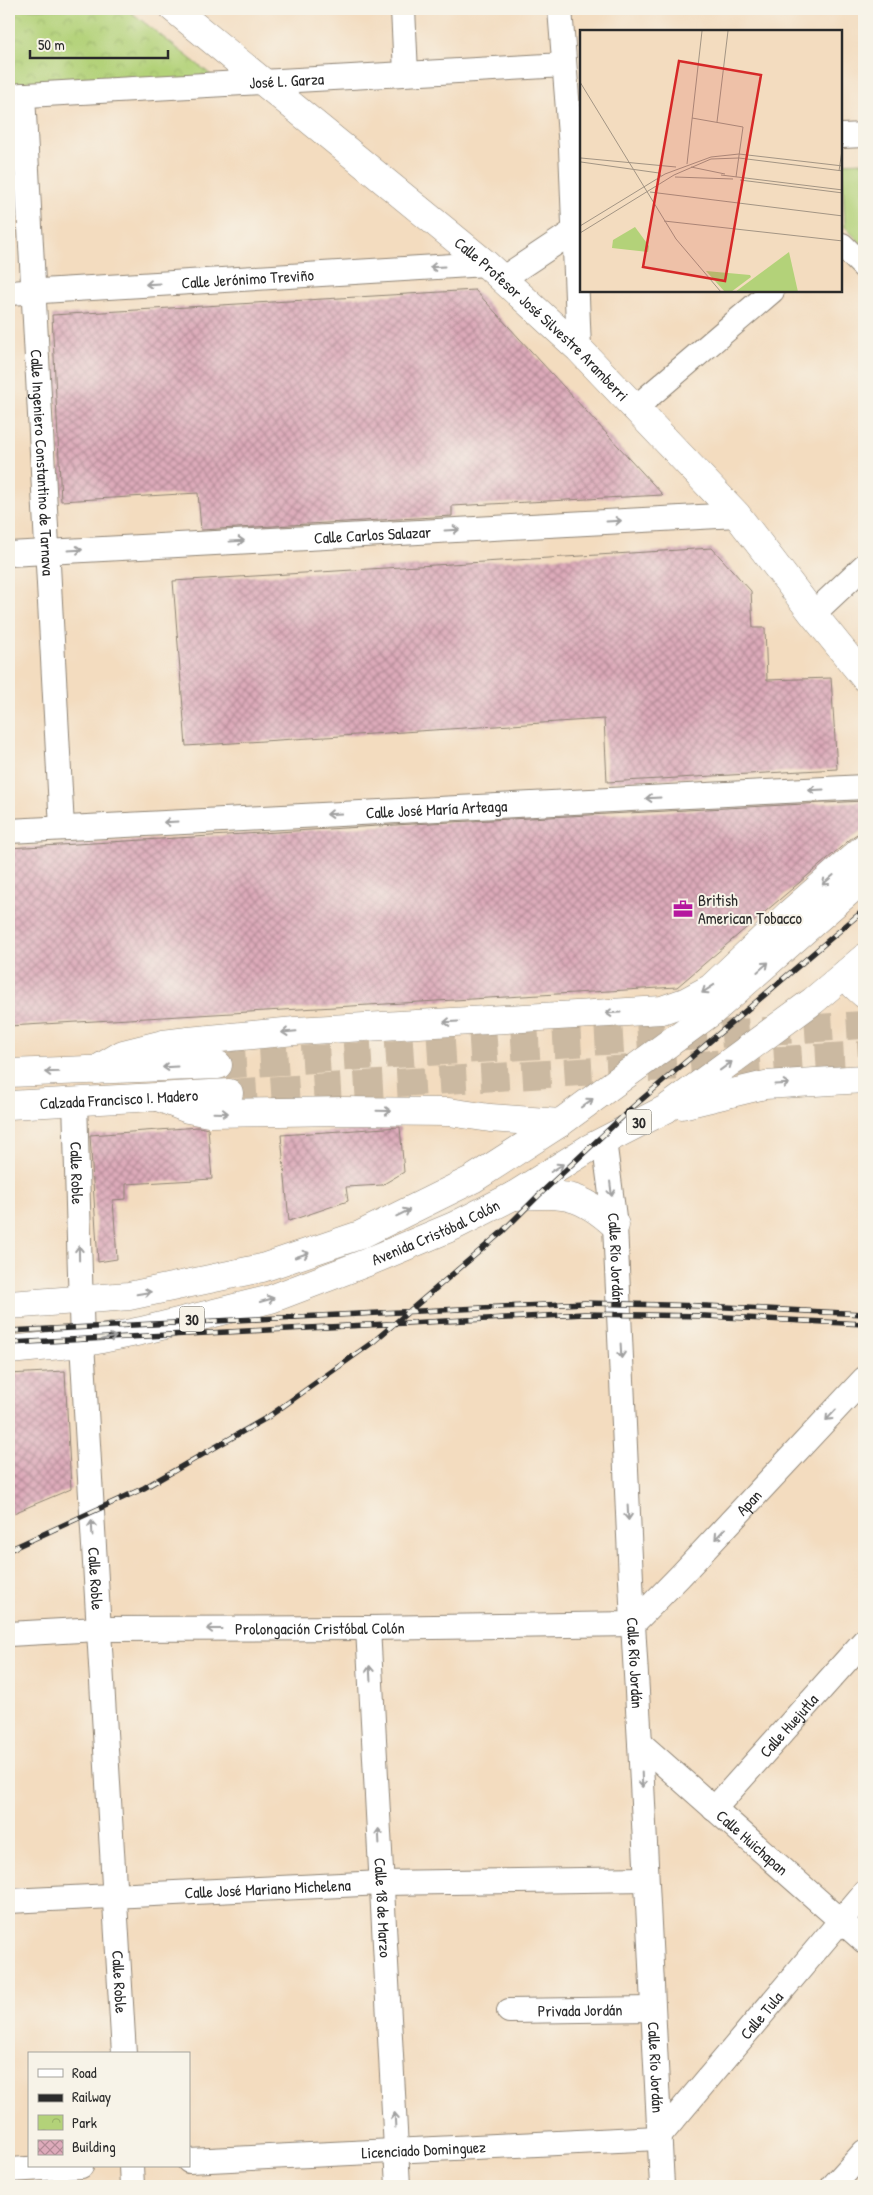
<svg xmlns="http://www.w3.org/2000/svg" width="873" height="2195" viewBox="0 0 873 2195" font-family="'Patrick Hand',sans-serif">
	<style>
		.grass { fill: #b3d279; stroke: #6f7e52 }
		.park { fill: url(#park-crowns); stroke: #6f7e52 }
		.building { fill: url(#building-cross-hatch) }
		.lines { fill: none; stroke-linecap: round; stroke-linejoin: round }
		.major-tunnel { stroke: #cbb9a1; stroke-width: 28; stroke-dasharray: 28 14; stroke-linecap: butt }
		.minor-casing { stroke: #8f8475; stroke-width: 26 }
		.major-casing { stroke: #8f8475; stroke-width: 29 }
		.minor { stroke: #fff; stroke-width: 24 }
		.major { stroke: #fff; stroke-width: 28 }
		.rail-casing { stroke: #2b2b2b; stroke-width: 5.5 }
		.rail { stroke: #f7f3e8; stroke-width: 4; stroke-dasharray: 11; stroke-linecap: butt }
		.oneway { stroke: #a0a0a0 }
		.labels { text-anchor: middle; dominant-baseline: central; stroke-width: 4; stroke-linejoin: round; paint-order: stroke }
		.shield { fill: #f7f3e8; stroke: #686764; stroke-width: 1 }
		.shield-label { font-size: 15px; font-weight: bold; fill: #2b2b2b }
		.street-label { font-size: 16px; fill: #2b2b2b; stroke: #f7f3e8 }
		.poi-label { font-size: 16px; fill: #2b2b2b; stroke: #f7f3e8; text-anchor: start }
		.inset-road { fill: none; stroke: #a39584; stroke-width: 1 }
		.view { fill: #d62828; fill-opacity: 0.15; stroke: #d62828; stroke-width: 2.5 }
		.inset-edge { fill: none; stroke: #2b2b2b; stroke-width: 2.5 }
	</style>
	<defs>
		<pattern id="park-crowns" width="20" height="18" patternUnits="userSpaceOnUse" patternTransform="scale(1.25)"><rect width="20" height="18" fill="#b3d279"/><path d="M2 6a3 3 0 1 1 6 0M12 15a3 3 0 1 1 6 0" fill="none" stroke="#9ab469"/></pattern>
		<pattern id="building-cross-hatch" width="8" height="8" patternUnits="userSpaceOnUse" patternTransform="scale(1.25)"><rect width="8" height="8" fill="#ddaaba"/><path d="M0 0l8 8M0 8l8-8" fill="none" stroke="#b38b97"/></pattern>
	</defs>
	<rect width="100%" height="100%" fill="#f7f3e8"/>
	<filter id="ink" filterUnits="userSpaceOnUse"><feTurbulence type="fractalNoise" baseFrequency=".02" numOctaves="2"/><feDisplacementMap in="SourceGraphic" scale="10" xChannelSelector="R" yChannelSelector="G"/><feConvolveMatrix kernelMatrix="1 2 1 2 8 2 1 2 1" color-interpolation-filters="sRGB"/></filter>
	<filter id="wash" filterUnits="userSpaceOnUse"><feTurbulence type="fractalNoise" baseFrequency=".0096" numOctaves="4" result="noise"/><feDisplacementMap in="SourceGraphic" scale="20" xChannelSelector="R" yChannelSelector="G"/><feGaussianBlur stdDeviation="1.12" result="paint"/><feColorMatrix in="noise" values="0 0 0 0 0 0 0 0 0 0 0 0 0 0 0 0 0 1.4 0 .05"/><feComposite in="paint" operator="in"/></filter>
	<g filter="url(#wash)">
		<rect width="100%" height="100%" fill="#f3dcbf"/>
		<!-- grass -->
		<path class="grass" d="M 864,162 L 864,246 L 845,227 L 842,163 Z"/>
		<!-- park -->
		<path class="park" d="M 9,9 L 127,9 L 215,78 L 9,96 Z"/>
		<g id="blocks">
			<!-- building -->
			<path class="building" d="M 475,290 L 663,495 L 452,506 L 452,516 L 201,530 L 198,493 L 61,501 L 52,315 Z
				M 712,548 L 751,591 L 753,628 L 765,628 L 767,680 L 831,678 L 837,769 L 607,782 L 604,719 L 186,746 L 173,581 Z
				M 864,801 L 864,830 L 854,836 L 677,987 L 9,1026 L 9,848 L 412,824 Z
				M 199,1127 L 208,1129 L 212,1179 L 126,1184 L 126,1199 L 113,1200 L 117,1259 L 98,1262 L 90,1135 Z
				M 400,1127 L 404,1172 L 382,1185 L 346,1187 L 348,1201 L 289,1221 L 281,1135 Z
				M 65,1371 L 71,1489 L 9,1515 L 9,1374 Z"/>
		</g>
	</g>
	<g filter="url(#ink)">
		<use href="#blocks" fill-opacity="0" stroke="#8f8475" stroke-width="1"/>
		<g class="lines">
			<!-- major-tunnel -->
			<path class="major-tunnel" d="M 218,1065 L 864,1025
				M 229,1093 L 864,1055"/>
			<defs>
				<g id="minor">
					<path d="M 403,9 L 406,73"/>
					<path d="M 560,9 L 571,148 L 579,349"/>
					<path id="s1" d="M 23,95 L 62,828"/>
					<path id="s2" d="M 9,96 L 564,65"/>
					<path d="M 842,136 L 864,135"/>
					<path d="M 842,245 L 864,267"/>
					<path d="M 502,279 L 574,231"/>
					<path id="s3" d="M 9,293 L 486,264"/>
					<path d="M 634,409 L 772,291"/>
					<path id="s4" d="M 9,554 L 737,515"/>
					<path d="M 813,614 L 864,566"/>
					<path id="s5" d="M 9,831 L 864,787"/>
					<path id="s6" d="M 75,1101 L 82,1343 L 124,2054"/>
					<path id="s7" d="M 604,1140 L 615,1225 L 633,1624 L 640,1743 L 662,2186"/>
					<path id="s8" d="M 368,1628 L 398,2186"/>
					<path id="s9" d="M 9,1634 L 98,1629 L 368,1628 L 633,1624 L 680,1576 L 864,1379"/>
					<path id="s10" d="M 640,1743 L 864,1941"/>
					<path id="s11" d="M 714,1809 L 864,1641"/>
					<path id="s12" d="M 9,1901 L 382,1883 L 646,1879"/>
					<path id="s13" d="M 509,2011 L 652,2009"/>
					<path id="s14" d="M 189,2161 L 658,2138 L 864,1893"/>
					<path d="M 131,2166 L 132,2186"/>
					<path d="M 9,2170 L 81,2166"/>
					<path d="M 833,2186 L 864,2152"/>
				</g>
				<g id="major">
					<path id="s15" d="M 174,9 L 486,264 L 579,349 L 737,515 L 813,614 L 864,677"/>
					<path d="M 848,972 L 854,985 L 864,994"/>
					<path d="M 96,1070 L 123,1054 L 163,1044 L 188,1041 L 295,1031 L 662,1010 L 685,1002 L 711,988 L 790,913 L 864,848"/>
					<path d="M 9,1073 L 218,1065"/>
					<path d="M 158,1097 L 188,1109 L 209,1113 L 344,1111 L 449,1112 L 490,1118 L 560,1123"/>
					<path id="s16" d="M 9,1105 L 229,1093"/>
					<path d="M 682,1105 L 765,1085 L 864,1079"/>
					<path d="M 513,1196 C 561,1194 578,1191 615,1225"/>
					<path d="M 9,1305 L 129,1296 L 262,1268 L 360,1235 L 473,1179 L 560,1123 L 713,1011 L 864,878"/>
					<path id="s17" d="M 9,1350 L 82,1343 L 141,1331 L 271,1299 L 368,1262 L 454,1226 L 513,1196 L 588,1149 L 666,1109 L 813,1001 L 864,958"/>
				</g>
			</defs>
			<!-- minor casing -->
			<use href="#minor" class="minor-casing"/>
			<!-- major casing -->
			<use href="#major" class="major-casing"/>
			<!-- minor -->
			<use href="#minor" class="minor"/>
			<!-- major -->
			<use href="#major" class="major"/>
			<defs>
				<path id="rail" d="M 9,1331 L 585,1303 L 706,1306 L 864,1314
					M 9,1343 L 584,1314 L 705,1316 L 864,1324
					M 9,1550 L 144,1488 L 268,1417 L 373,1342 L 502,1232 L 539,1195 L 634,1106 L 864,910"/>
			</defs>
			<!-- rail casing -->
			<use href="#rail" class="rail-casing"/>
			<!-- rail -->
			<use href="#rail" class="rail"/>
		</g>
		<!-- one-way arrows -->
		<defs><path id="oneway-shaft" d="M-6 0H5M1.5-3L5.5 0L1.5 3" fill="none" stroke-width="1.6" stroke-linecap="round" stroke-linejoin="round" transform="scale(1.25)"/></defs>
		<g class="oneway">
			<use href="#oneway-shaft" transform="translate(437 267) rotate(177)"/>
			<use href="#oneway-shaft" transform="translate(153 284) rotate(177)"/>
			<use href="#oneway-shaft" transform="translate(614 521) rotate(-3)"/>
			<use href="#oneway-shaft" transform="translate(452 530) rotate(-3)"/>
			<use href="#oneway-shaft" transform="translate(237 541) rotate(-3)"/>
			<use href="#oneway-shaft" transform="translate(75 550) rotate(-3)"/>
			<use href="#oneway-shaft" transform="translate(816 790) rotate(177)"/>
			<use href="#oneway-shaft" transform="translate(653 798) rotate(177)"/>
			<use href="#oneway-shaft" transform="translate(334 814) rotate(177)"/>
			<use href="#oneway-shaft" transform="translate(171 822) rotate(177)"/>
			<use href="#oneway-shaft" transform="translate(828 880) rotate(139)"/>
			<use href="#oneway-shaft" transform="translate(763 967) rotate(-41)"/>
			<use href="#oneway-shaft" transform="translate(708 989) rotate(147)"/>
			<use href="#oneway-shaft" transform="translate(613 1013) rotate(177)"/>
			<use href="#oneway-shaft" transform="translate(451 1022) rotate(177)"/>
			<use href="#oneway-shaft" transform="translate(289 1032) rotate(175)"/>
			<use href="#oneway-shaft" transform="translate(726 1066) rotate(-36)"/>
			<use href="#oneway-shaft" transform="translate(170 1067) rotate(177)"/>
			<use href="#oneway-shaft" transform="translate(52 1072) rotate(178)"/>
			<use href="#oneway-shaft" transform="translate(782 1084) rotate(-3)"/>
			<use href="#oneway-shaft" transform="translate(587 1103) rotate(-36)"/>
			<use href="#oneway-shaft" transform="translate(384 1111) rotate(1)"/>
			<use href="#oneway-shaft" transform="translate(221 1113) rotate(1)"/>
			<use href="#oneway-shaft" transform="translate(557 1168) rotate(-32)"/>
			<use href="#oneway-shaft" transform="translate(611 1189) rotate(83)"/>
			<use href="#oneway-shaft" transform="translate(403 1213) rotate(-26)"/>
			<use href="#oneway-shaft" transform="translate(79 1253) rotate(-91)"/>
			<use href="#oneway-shaft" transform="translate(302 1255) rotate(-19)"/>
			<use href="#oneway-shaft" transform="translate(144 1293) rotate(-10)"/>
			<use href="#oneway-shaft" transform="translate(267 1300) rotate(-16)"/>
			<use href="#oneway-shaft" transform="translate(109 1338) rotate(-11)"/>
			<use href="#oneway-shaft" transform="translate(621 1351) rotate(87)"/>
			<use href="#oneway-shaft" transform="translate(831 1415) rotate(133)"/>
			<use href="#oneway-shaft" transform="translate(628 1513) rotate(87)"/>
			<use href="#oneway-shaft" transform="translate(92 1528) rotate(-93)"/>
			<use href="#oneway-shaft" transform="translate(720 1534) rotate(133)"/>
			<use href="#oneway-shaft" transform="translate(214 1629) rotate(180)"/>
			<use href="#oneway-shaft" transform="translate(370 1673) rotate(-93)"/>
			<use href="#oneway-shaft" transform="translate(642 1780) rotate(88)"/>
			<use href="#oneway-shaft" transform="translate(379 1836) rotate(-93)"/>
			<use href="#oneway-shaft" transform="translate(395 2120) rotate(-93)"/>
		</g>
	</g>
	<!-- icons -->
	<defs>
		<symbol id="office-bare" viewBox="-9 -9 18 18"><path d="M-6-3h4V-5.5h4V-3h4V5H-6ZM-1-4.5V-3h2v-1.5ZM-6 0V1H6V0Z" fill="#b5179e" stroke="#f7f3e8" stroke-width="2.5" paint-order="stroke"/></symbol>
	</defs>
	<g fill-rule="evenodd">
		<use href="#office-bare" x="669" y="895" width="28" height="28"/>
	</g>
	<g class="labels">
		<!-- shield labels -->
		<g class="shield">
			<rect x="626.5" y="1109.5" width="25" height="25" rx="4"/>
			<rect x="179.5" y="1306.5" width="25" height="25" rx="4"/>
		</g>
		<g class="shield-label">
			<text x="639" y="1122">30</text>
			<text x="192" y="1319">30</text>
		</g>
		<!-- street labels -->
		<g class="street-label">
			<text stroke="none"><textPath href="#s2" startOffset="278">José L. Garza</textPath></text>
			<text stroke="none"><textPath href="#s3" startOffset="239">Calle Jerónimo Treviño</textPath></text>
			<text stroke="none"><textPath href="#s15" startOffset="481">Calle Profesor José Silvestre Aramberri</textPath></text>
			<text stroke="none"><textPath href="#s1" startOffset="368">Calle Ingeniero Constantino de Tarnava</textPath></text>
			<text stroke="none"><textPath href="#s4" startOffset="364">Calle Carlos Salazar</textPath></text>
			<text stroke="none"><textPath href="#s5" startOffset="428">Calle José María Arteaga</textPath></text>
			<text stroke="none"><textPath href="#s16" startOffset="110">Calzada Francisco I. Madero</textPath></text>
			<text stroke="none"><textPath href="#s6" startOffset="72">Calle Roble</textPath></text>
			<text stroke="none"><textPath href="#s17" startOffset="445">Avenida Cristóbal Colón</textPath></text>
			<text stroke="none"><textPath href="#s7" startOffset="119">Calle Río Jordán</textPath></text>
			<text stroke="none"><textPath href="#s9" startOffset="792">Apan</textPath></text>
			<text stroke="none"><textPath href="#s6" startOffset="478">Calle Roble</textPath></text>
			<text stroke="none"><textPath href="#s9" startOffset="311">Prolongación Cristóbal Colón</textPath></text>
			<text stroke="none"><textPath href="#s7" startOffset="524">Calle Río Jordán</textPath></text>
			<text stroke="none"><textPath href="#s11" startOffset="112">Calle Huejutla</textPath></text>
			<text stroke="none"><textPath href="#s10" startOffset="150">Calle Huichapan</textPath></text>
			<text stroke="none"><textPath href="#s12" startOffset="259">Calle José Mariano Michelena</textPath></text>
			<text stroke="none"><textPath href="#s8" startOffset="280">Calle 18 de Marzo</textPath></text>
			<text stroke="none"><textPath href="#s6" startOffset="882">Calle Roble</textPath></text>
			<text stroke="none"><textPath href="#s13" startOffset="71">Privada Jordán</textPath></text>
			<text stroke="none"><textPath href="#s14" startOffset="630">Calle Tula</textPath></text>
			<text stroke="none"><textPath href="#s7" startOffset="929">Calle Río Jordán</textPath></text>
			<text stroke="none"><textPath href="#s14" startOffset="235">Licenciado Dominguez</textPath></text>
		</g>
		<!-- poi labels -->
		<g class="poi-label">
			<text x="698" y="900">British<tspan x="698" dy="18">American Tobacco</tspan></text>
		</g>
	</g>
	<!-- overview -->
	<g transform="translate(580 30)">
		<rect width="262" height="262" fill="#f3dcbf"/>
		<path d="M 55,197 L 69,216 L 68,222 L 32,218 L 33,210 Z" fill="#b3d279"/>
		<path d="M 209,222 L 218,262 L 155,262 Z" fill="#b3d279"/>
		<path d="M 126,241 L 170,245 L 171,247 L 151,262 L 145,262 Z" fill="#b3d279"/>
		<path class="inset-road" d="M 0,52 L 96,209 L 141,262M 112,88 L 163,97 L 156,147M 137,92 L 148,1M 1,128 L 96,137M 1,132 L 79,143 L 81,146M 107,134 L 122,1M 111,137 L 145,144M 259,141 L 263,113M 141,145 L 263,160M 95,147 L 153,149M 160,150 L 263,163M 70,162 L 263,186M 84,191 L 263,211M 0,196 L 85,144 L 131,127 L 159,124 L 263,136M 0,203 L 94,145 L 131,129 L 159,128 L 263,141"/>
		<path class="view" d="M 99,31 L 181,45 L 145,251 L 63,237 Z"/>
		<rect width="262" height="262" class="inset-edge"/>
	</g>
	<!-- margin -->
	<rect width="873" height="2195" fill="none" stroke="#f7f3e8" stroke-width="30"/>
	<!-- legend -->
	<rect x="28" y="2052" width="162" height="115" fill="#f7f3e8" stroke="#a5a39c"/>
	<rect x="38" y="2069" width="25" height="8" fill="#ffffff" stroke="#a5a39c"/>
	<text x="72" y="2078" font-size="15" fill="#2b2b2b">Road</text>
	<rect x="38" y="2094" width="25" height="8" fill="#2b2b2b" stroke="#a5a39c"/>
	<text x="72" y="2102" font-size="15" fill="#2b2b2b">Railway</text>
	<rect x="38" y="2115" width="25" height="15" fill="url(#park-crowns)" stroke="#a5a39c"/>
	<text x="72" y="2128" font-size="15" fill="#2b2b2b">Park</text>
	<rect x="38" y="2140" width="25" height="15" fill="url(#building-cross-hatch)" stroke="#a5a39c"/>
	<text x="72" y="2152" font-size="15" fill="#2b2b2b">Building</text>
	<!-- scale -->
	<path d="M30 50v8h138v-8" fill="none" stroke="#2b2b2b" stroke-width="2.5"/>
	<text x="38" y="50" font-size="15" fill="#2b2b2b" stroke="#f7f3e8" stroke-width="4" paint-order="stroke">50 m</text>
</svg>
